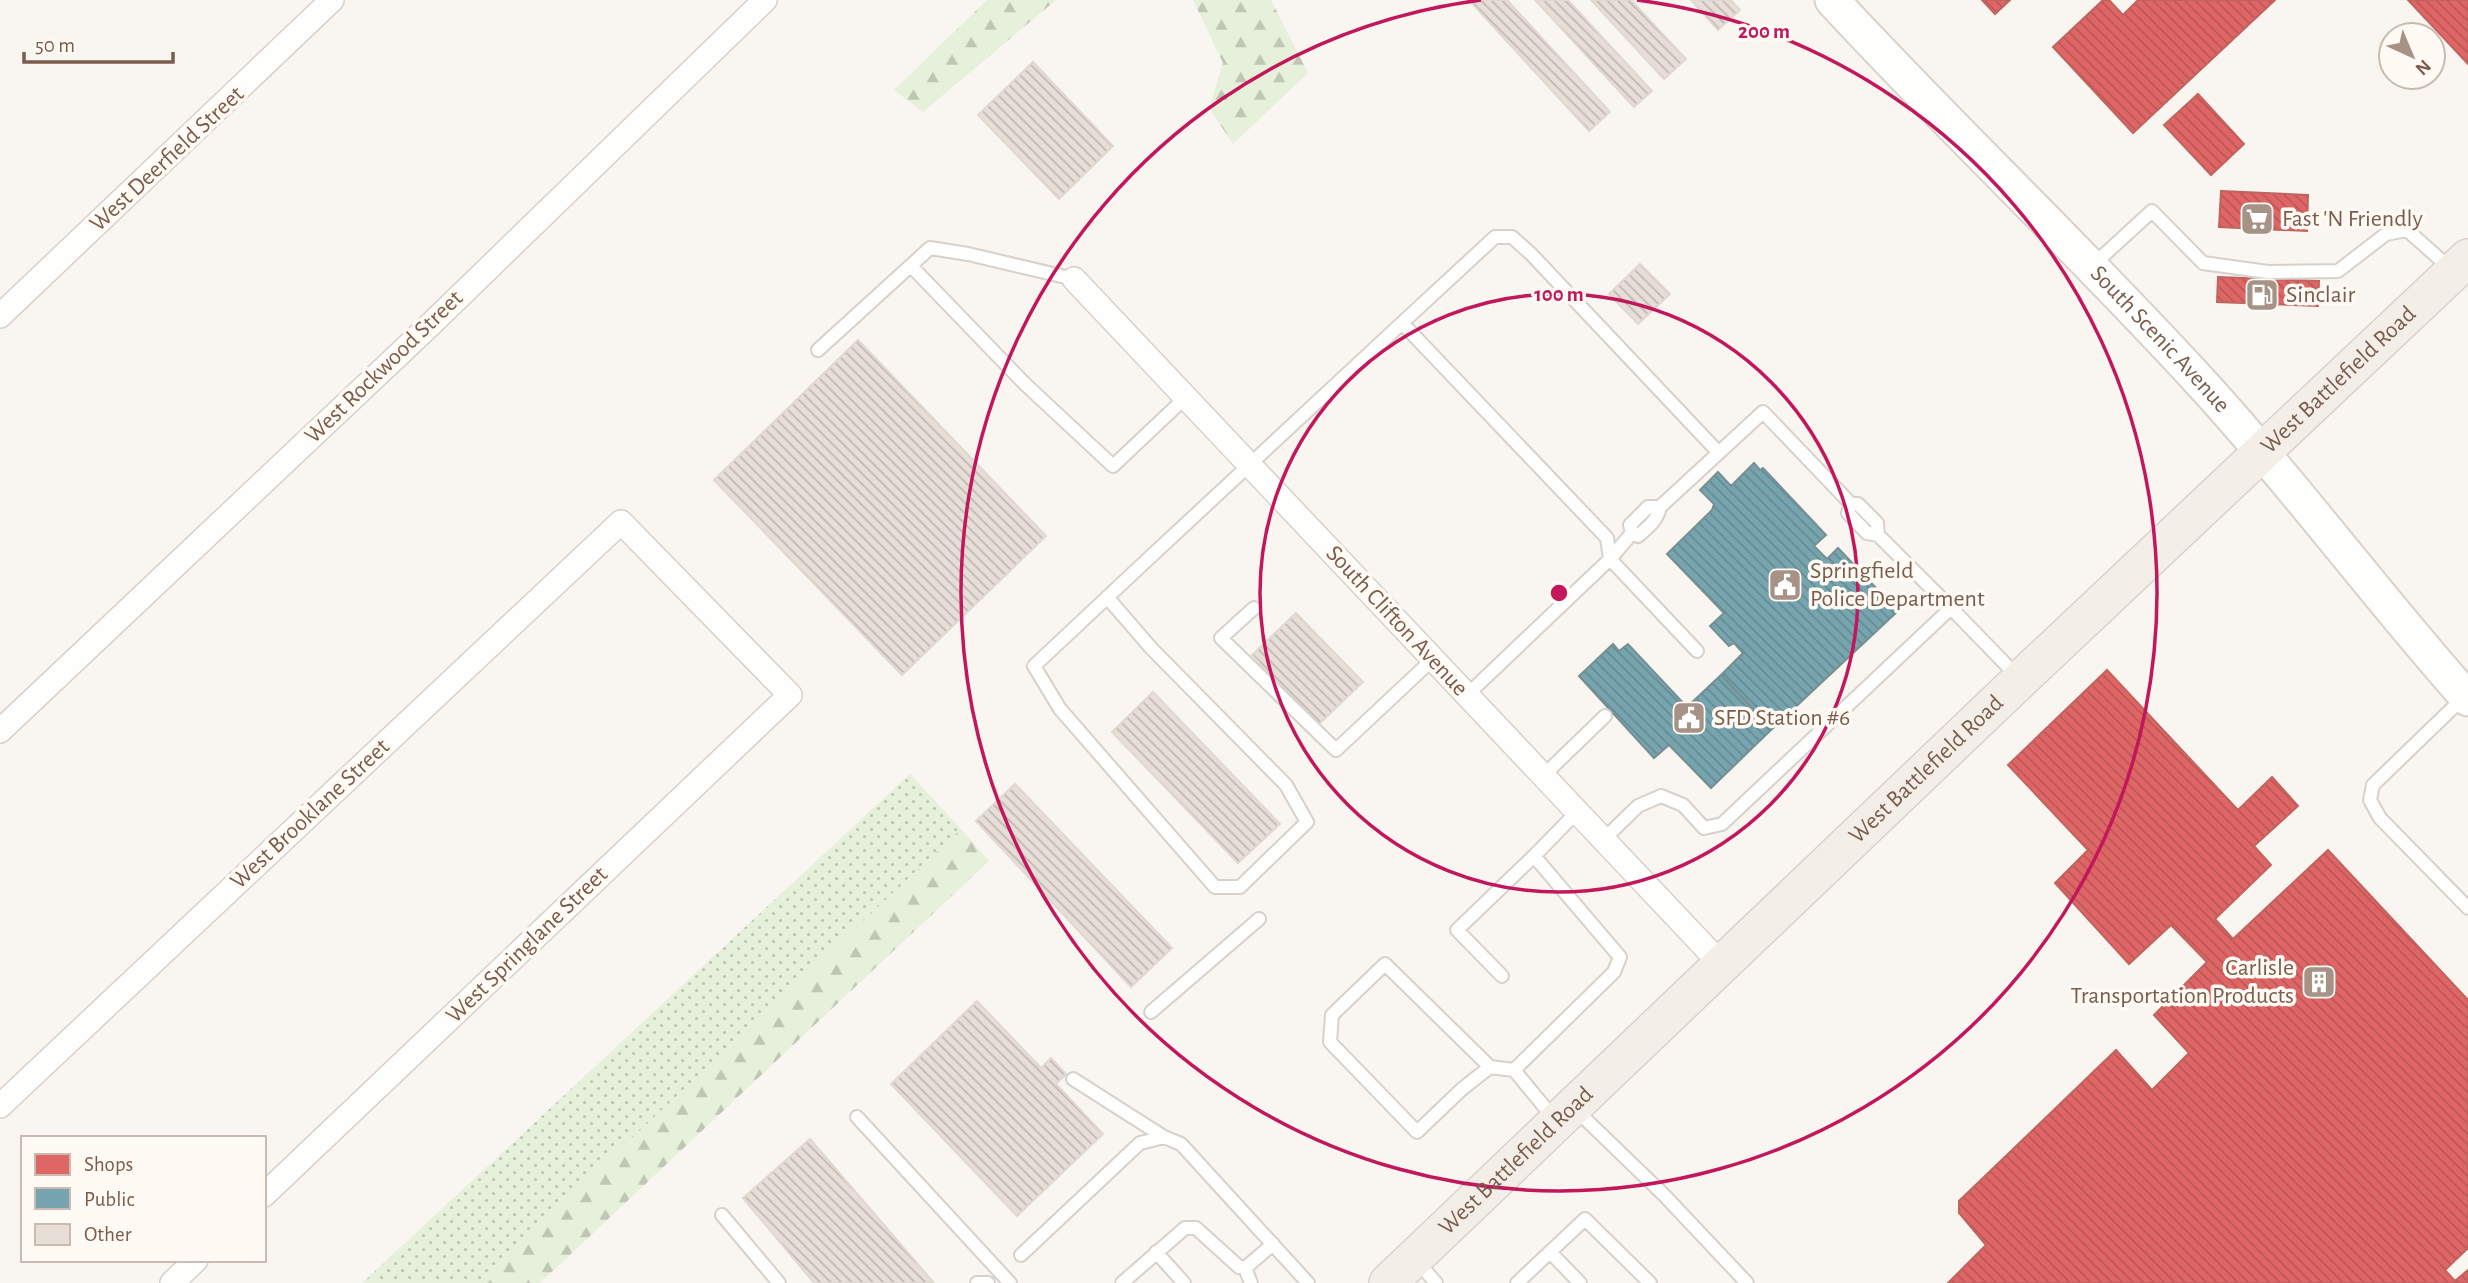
<svg xmlns="http://www.w3.org/2000/svg" width="2468" height="1283" viewBox="0 0 2468 1283" font-family="'Alegreya Sans',sans-serif">
	<style>
		.green { fill: url(#green-dots) }
		.forest { fill: url(#forest-firs) }
		.shops { fill: url(#shops-back-hatch); stroke: #c1635e; stroke-width: 2 }
		.public { fill: url(#public-back-hatch); stroke: #778f92; stroke-width: 2 }
		.building { fill: url(#building-back-hatch); stroke: #e2d8d2; stroke-width: 2 }
		.lines { fill: none; stroke-linecap: round; stroke-linejoin: round }
		.service-casing { stroke: #d7d1cb; stroke-width: 16 }
		.minor-casing { stroke: #d7d1cb; stroke-width: 26 }
		.secondary-casing { stroke: #d9d2cb; stroke-width: 37 }
		.primary-casing { stroke: #dad1cc; stroke-width: 40 }
		.service { stroke: #fefefd; stroke-width: 12 }
		.minor { stroke: #fefefd; stroke-width: 23 }
		.secondary { stroke: #fefefd; stroke-width: 33 }
		.primary { stroke: #f3eee8; stroke-width: 37 }
		.ring { fill: none; stroke: #c2185b; stroke-width: 3.5 }
		.labels { text-anchor: middle; dominant-baseline: central; stroke-width: 7; stroke-linejoin: round; paint-order: stroke }
		.street-label { font-size: 24px; fill: #7a5c4d; stroke: #fffaf3 }
		.poi-label { font-size: 24px; fill: #7a5c4d; stroke: #fffaf3; text-anchor: start }
		.centre { fill: #c2185b; stroke: #fffaf3; stroke-width: 3.5 }
		.ring-label { font-size: 21px; text-anchor: middle; font-weight: bold; fill: #c2185b; stroke: #fffaf3; stroke-width: 7; stroke-linejoin: round; paint-order: stroke }
	</style>
	<defs>
		<pattern id="green-dots" width="8" height="8" patternUnits="userSpaceOnUse" patternTransform="scale(1.75)"><rect width="8" height="8" fill="#e7f0db"/><path d="M2 2h.1M6 6h.1" fill="none" stroke="#c0c6b4" stroke-width="1.8" stroke-linecap="round"/></pattern>
		<pattern id="forest-firs" width="22" height="20" patternUnits="userSpaceOnUse" patternTransform="scale(1.75)"><rect width="22" height="20" fill="#e7f0db"/><path d="M5 1l3.5 6h-7zM16 11l3.5 6h-7z" fill="#c0c6b4"/></pattern>
		<pattern id="shops-back-hatch" width="6" height="6" patternUnits="userSpaceOnUse" patternTransform="scale(1.75)"><rect width="6" height="6" fill="#e06666"/><path d="M-1 5l2 2M0 0l6 6M5-1l2 2" fill="none" stroke="#bb5756"/></pattern>
		<pattern id="public-back-hatch" width="6" height="6" patternUnits="userSpaceOnUse" patternTransform="scale(1.75)"><rect width="6" height="6" fill="#76a5af"/><path d="M-1 5l2 2M0 0l6 6M5-1l2 2" fill="none" stroke="#668a91"/></pattern>
		<pattern id="building-back-hatch" width="6" height="6" patternUnits="userSpaceOnUse" patternTransform="scale(1.75)"><rect width="6" height="6" fill="#e6ded7"/><path d="M-1 5l2 2M0 0l6 6M5-1l2 2" fill="none" stroke="#bfb7b1"/></pattern>
	</defs>
	<rect width="100%" height="100%" fill="#f9f5f0"/>
	<!-- green -->
	<path class="green" d="M 910,774 L 961,829 L 478,1283 L 362,1283 Z"/>
	<!-- forest -->
	<path class="forest" d="M 987,0 L 1056,0 L 923,112 L 894,90 Z
		M 1193,0 L 1271,0 L 1308,73 L 1233,144 L 1209,108 L 1223,63 Z
		M 961,829 L 989,861 L 540,1283 L 478,1283 Z"/>
	<!-- shops -->
	<path class="shops" d="M 1982,0 L 2010,0 L 1995,14 Z
		M 2103,0 L 2109,0 L 2123,15 L 2138,0 L 2275,0 L 2133,133 L 2053,47 Z
		M 2408,0 L 2468,0 L 2468,64 Z
		M 2198,94 L 2244,144 L 2211,175 L 2164,125 Z
		M 2221,191 L 2308,195 L 2307,231 L 2219,227 Z
		M 2218,277 L 2319,281 L 2318,306 L 2217,302 Z
		M 2107,670 L 2238,810 L 2272,777 L 2298,806 L 2254,846 L 2271,865 L 2215,919 L 2233,939 L 2328,850 L 2468,1000 L 2468,1248 L 2445,1270 L 2455,1281 L 2468,1270 L 2468,1283 L 1948,1283 L 1986,1245 L 1959,1213 L 1959,1201 L 2116,1050 L 2152,1090 L 2189,1053 L 2154,1015 L 2207,962 L 2171,925 L 2129,964 L 2055,883 L 2088,850 L 2008,765 Z"/>
	<!-- public -->
	<path class="public" d="M 1754,463 L 1760,470 L 1763,468 L 1826,535 L 1814,546 L 1827,559 L 1838,548 L 1898,611 L 1772,729 L 1721,675 L 1743,653 L 1734,643 L 1729,646 L 1710,626 L 1724,613 L 1667,554 L 1712,510 L 1714,504 L 1700,490 L 1718,472 L 1731,486 Z
		M 1613,644 L 1619,651 L 1628,644 L 1687,707 L 1721,675 L 1772,729 L 1711,788 L 1669,745 L 1654,758 L 1579,676 Z"/>
	<!-- building -->
	<path class="building" d="M 1469,0 L 1507,0 L 1610,112 L 1589,131 Z
		M 1535,0 L 1568,0 L 1652,91 L 1634,107 Z
		M 1591,0 L 1631,0 L 1686,59 L 1664,79 Z
		M 1691,0 L 1731,0 L 1740,10 L 1718,30 Z
		M 1033,62 L 1113,146 L 1059,199 L 978,115 Z
		M 1640,264 L 1670,294 L 1638,324 L 1609,294 Z
		M 858,340 L 1046,536 L 902,675 L 714,480 Z
		M 1296,613 L 1363,682 L 1317,726 L 1252,655 Z
		M 1153,692 L 1280,824 L 1238,863 L 1112,732 Z
		M 1015,784 L 1172,948 L 1131,987 L 976,821 Z
		M 977,1001 L 1041,1068 L 1051,1058 L 1066,1074 L 1056,1084 L 1103,1134 L 1017,1216 L 891,1084 Z
		M 810,1139 L 934,1283 L 814,1283 L 743,1198 Z"/>
	<g class="lines">
		<defs>
			<path id="service" d="M 2093,265 L 2152,211 L 2203,263 L 2268,272 L 2338,271 L 2386,234 L 2407,230 L 2451,269
				M 911,266 L 1025,384 L 1113,466 L 1186,397
				M 1402,323 L 1495,237 L 1512,237 L 1531,254 L 1719,453
				M 818,350 L 930,248 L 968,254 L 1074,279
				M 1660,507 L 1763,412 L 1851,504 L 1858,504 L 1877,523 L 1878,535 L 1867,533 L 1848,513 L 1851,504
				M 1878,535 L 1951,608
				M 1610,559 L 1632,533 L 1630,525 L 1648,507 L 1660,507 C 1657,521 1648,527 1638,536 L 1632,533
				M 1107,597 L 1151,648 L 1286,785 L 1307,822 L 1240,887 L 1215,887 L 1060,709 L 1034,666 L 1147,560 L 1402,323 L 1607,538 L 1610,559
				M 1254,608 L 1221,638 L 1336,750 L 1433,659
				M 1467,695 L 1610,559 L 1697,651
				M 2465,696 L 2373,785 L 2370,800 L 2380,818 L 2468,908
				M 1543,776 L 1605,716
				M 1603,840 L 1638,806 L 1661,796 L 1683,805 L 1704,828 L 1722,824 L 1951,608 L 2018,677
				M 1502,976 L 1457,930 L 1534,856
				M 1151,1012 L 1259,919
				M 1490,1067 L 1385,964 L 1332,1015 L 1330,1042 L 1417,1132 L 1462,1089 L 1490,1067 L 1514,1070
				M 1073,1079 L 1164,1137
				M 1575,1109 L 1664,1195 L 1747,1283
				M 857,1117 L 1010,1283
				M 1556,1121 L 1514,1070 L 1614,972 L 1620,957 L 1534,856 L 1577,812
				M 722,1215 L 779,1283
				M 1156,1252 L 1184,1283
				M 1550,1252 L 1580,1283
				M 1021,1255 L 1140,1143 L 1164,1137 L 1181,1144 L 1308,1283
				M 1417,1261 L 1436,1283
				M 1245,1268 L 1251,1283
				M 977,1283 L 988,1283
				M 1122,1283 L 1185,1228 L 1196,1228 L 1239,1267 L 1245,1268 L 1273,1244
				M 1517,1283 L 1585,1219 L 1650,1283"/>
			<path id="minor" d="M 1074,279 L 1721,964
				M 0,316 L 332,0
				M 0,731 L 430,325 L 765,0
				M 0,1106 L 621,522 L 790,695 L 264,1195
				M 172,1283 L 196,1260"/>
			<g id="secondary">
				<path id="s1" d="M 1832,0 C 1954,132 2085,255 2206,388 C 2297,488 2378,598 2468,699"/>
			</g>
			<g id="primary">
				<path id="s2" d="M 1388,1283 L 2021,679 L 2468,258"/>
			</g>
		</defs>
		<!-- service casing -->
		<use href="#service" class="service-casing"/>
		<!-- minor casing -->
		<use href="#minor" class="minor-casing"/>
		<!-- secondary casing -->
		<use href="#secondary" class="secondary-casing"/>
		<!-- primary casing -->
		<use href="#primary" class="primary-casing"/>
		<!-- service -->
		<use href="#service" class="service"/>
		<!-- minor -->
		<use href="#minor" class="minor"/>
		<!-- secondary -->
		<use href="#secondary" class="secondary"/>
		<!-- primary -->
		<use href="#primary" class="primary"/>
	</g>
	<!-- distance rings -->
	<g class="ring">
		<circle cx="1559" cy="593" r="299"/>
		<path d="M1637 0A598 598 0 1 1 1481 0"/>
	</g>
	<!-- icons -->
	<defs>
		<symbol id="supermarket-square" viewBox="-11 -11 22 22"><rect x="-9" y="-9" width="18" height="18" rx="4" fill="#a69286" stroke="#fffaf3"/><path d="M-6-5.5h2.5l.6 2H6L4.5 2H-2.5L-4.4-4H-6ZM-1.5 3.2a1.3 1.3 0 1 0 .1 0ZM3 3.2a1.3 1.3 0 1 0 .1 0Z" fill="#fff"/></symbol>
		<symbol id="fuel-square" viewBox="-11 -11 22 22"><rect x="-9" y="-9" width="18" height="18" rx="4" fill="#a69286" stroke="#fffaf3"/><path d="M-5.5-6h7V0h2V4h1.3V-2.5L3-4.5l.8-.8L6-3V5H2.5V1h-1V6h-7ZM-4.2-4.7v3.2H.2V-4.7Z" fill="#fff"/></symbol>
		<symbol id="civic-square" viewBox="-11 -11 22 22"><rect x="-9" y="-9" width="18" height="18" rx="4" fill="#a69286" stroke="#fffaf3"/><path d="M-.6-6.5H3V-4.5H.6V-3L4-1V1h2V6H-6V1h2V-1L-.6-3ZM-1.2 2.5V6h2.4V2.5Z" fill="#fff"/></symbol>
		<symbol id="building-square" viewBox="-11 -11 22 22"><rect x="-9" y="-9" width="18" height="18" rx="4" fill="#a69286" stroke="#fffaf3"/><path d="M-4-6H4V6H1V3H-1V6H-4ZM-2.5-4.3h1.7v1.8h-1.7ZM.8-4.3h1.7v1.8H.8ZM-2.5-1h1.7V.8h-1.7ZM.8-1h1.7V.8H.8Z" fill="#fff"/></symbol>
	</defs>
	<g fill-rule="evenodd">
		<use href="#supermarket-square" x="2238" y="200" width="38" height="38"/>
		<use href="#fuel-square" x="2243" y="276" width="38" height="38"/>
		<use href="#civic-square" x="1766" y="566" width="38" height="38"/>
		<use href="#civic-square" x="1670" y="699" width="38" height="38"/>
		<use href="#building-square" x="2300" y="963" width="38" height="38"/>
	</g>
	<g class="labels">
		<!-- street labels -->
		<g class="street-label">
			<text transform="translate(167 159) rotate(-43)">West Deerfield Street</text>
			<text stroke="none"><textPath href="#s1" startOffset="472">South Scenic Avenue</textPath></text>
			<text transform="translate(384 367) rotate(-44)">West Rockwood Street</text>
			<text stroke="none"><textPath href="#s2" startOffset="1311">West Battlefield Road</textPath></text>
			<text transform="translate(1397 621) rotate(47)">South Clifton Avenue</text>
			<text stroke="none"><textPath href="#s2" startOffset="744">West Battlefield Road</textPath></text>
			<text transform="translate(310 814) rotate(-43)">West Brooklane Street</text>
			<text transform="translate(527 945) rotate(-44)">West Springlane Street</text>
			<text stroke="none"><textPath href="#s2" startOffset="177">West Battlefield Road</textPath></text>
		</g>
		<!-- poi labels -->
		<g class="poi-label">
			<text x="2282" y="219">Fast 'N Friendly</text>
			<text x="2286" y="295">Sinclair</text>
			<text x="1810" y="571">Springfield<tspan x="1810" dy="28">Police Department</tspan></text>
			<text x="1714" y="718">SFD Station #6</text>
			<text x="2294" y="968" text-anchor="end">Carlisle<tspan x="2294" dy="28">Transportation Products</tspan></text>
		</g>
	</g>
	<circle cx="1559" cy="593" r="10" class="centre"/>
	<g class="ring-label">
		<text x="1764" y="38">200 m</text>
		<text x="1559" y="301">100 m</text>
	</g>
	<!-- legend -->
	<rect x="21" y="1136" width="245" height="126" fill="#fffaf3" stroke="#cabbb1" stroke-width="2"/>
	<rect x="35" y="1154" width="35" height="21" fill="#e06666" stroke="#cabbb1" stroke-width="2"/>
	<text x="84" y="1171" font-size="21" fill="#7a5c4d">Shops</text>
	<rect x="35" y="1188" width="35" height="21" fill="#76a5af" stroke="#cabbb1" stroke-width="2"/>
	<text x="84" y="1206" font-size="21" fill="#7a5c4d">Public</text>
	<rect x="35" y="1224" width="35" height="21" fill="#e6ded7" stroke="#cabbb1" stroke-width="2"/>
	<text x="84" y="1241" font-size="21" fill="#7a5c4d">Other</text>
	<!-- north arrow -->
	<g transform="translate(2412 56) rotate(136)"><circle r="33" fill="#fffaf3" stroke="#cabbb1" stroke-width="2"/>
	<path d="M0-5L12 26L0 18L-12 26Z" fill="#a69286"/>
	<text y="-10" font-size="19" font-weight="bold" text-anchor="middle" fill="#7a5c4d">N</text>
	</g>
	<!-- scale -->
	<path d="M24 52v10h149v-10" fill="none" stroke="#7a5c4d" stroke-width="3.5"/>
	<text x="35" y="52" font-size="21" fill="#7a5c4d" stroke="#fffaf3" stroke-width="5" paint-order="stroke">50 m</text>
</svg>
